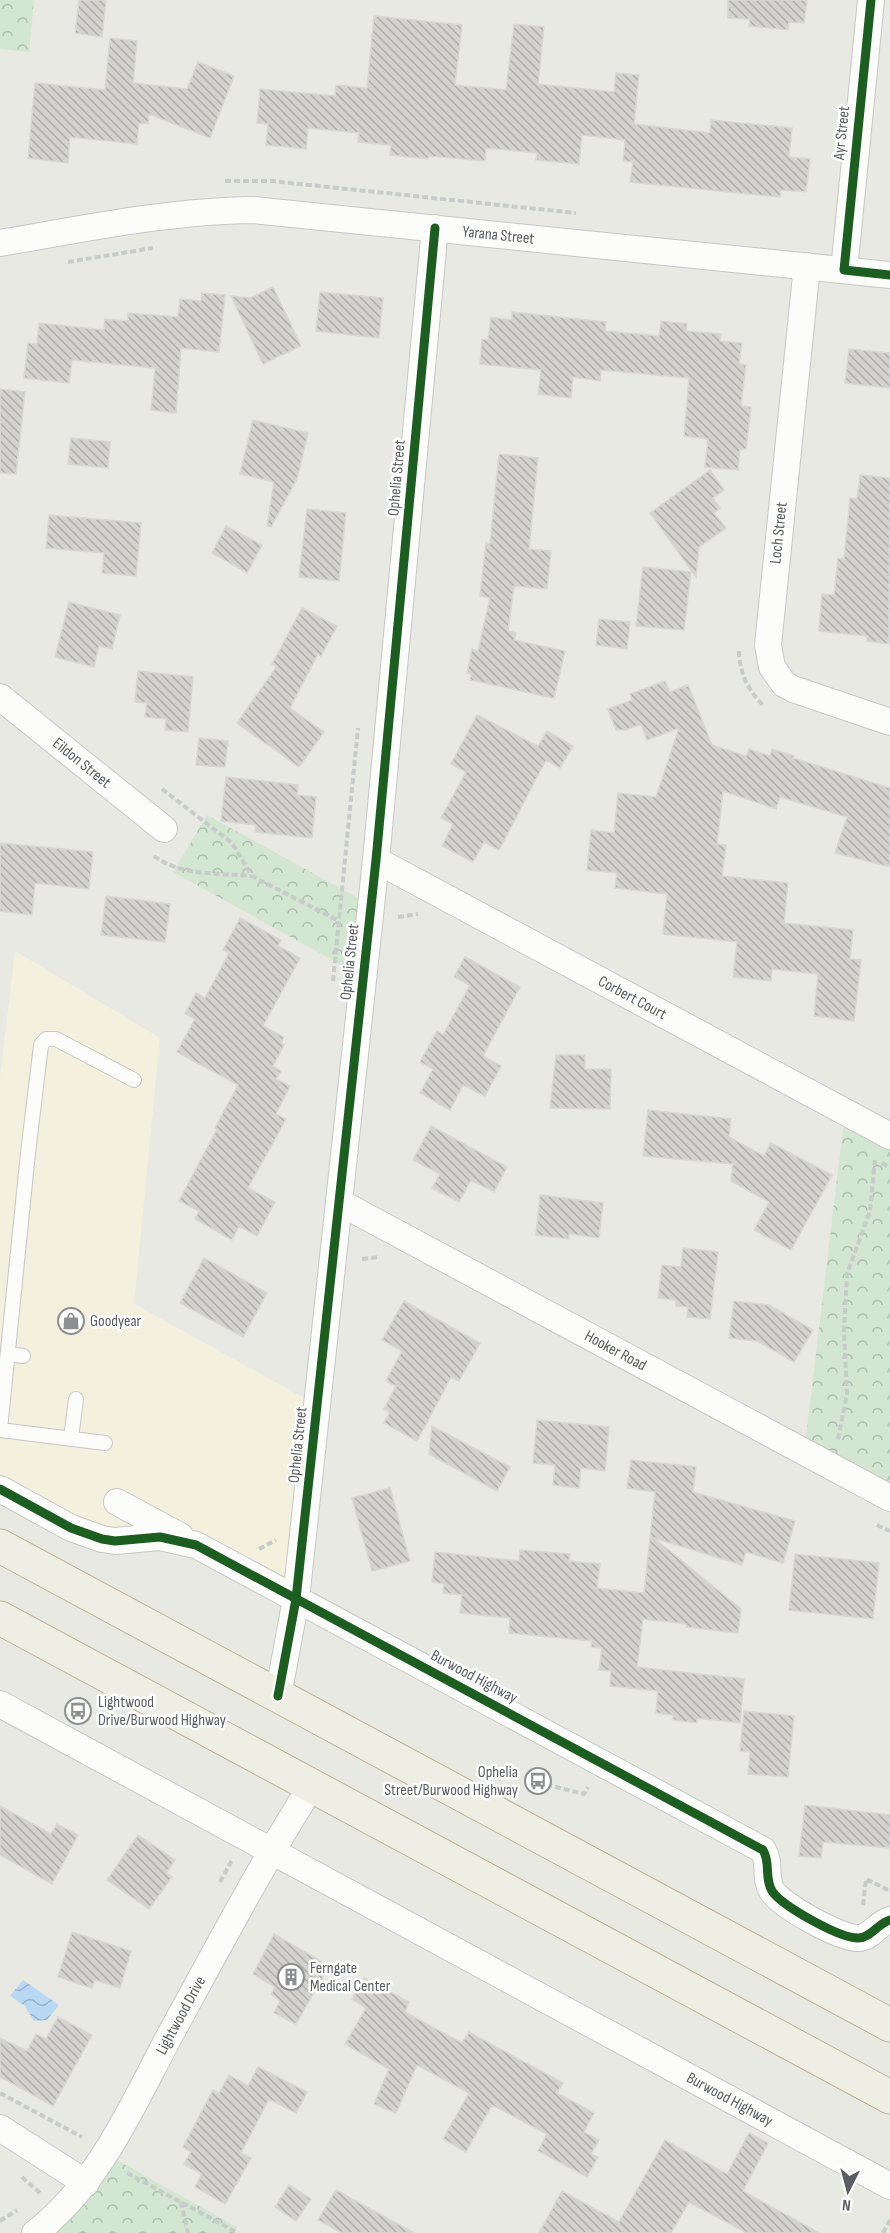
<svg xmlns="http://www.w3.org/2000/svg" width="890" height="2233" viewBox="0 0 890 2233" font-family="'Sofia Sans Condensed',sans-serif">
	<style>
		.commercial { fill: #f3f0dd }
		.park { fill: url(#park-crowns) }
		.water { fill: url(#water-waves) }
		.building { fill: url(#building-back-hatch); stroke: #d8d7d3; stroke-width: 1.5 }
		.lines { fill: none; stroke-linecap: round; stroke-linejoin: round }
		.service-casing { stroke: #c6c7c6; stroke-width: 16 }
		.minor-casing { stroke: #c6c7c6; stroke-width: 28 }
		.trunk-casing { stroke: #bfb493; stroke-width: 35 }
		.path { stroke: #c7cbc9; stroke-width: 4; stroke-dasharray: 6 3; stroke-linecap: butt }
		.service { stroke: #fcfcfb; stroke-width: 14 }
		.minor { stroke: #fcfcfb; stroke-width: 26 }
		.trunk { stroke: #efeee4; stroke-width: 33 }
		.cycleway-casing { stroke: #fff; stroke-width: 13 }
		.cycleway { stroke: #1b5e20; stroke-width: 9 }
		.labels { text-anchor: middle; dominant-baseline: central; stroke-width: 5; stroke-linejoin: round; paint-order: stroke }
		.street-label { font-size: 16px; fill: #5a5d61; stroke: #fff }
		.poi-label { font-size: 16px; fill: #5a5d61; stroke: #fff; text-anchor: start }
	</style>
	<defs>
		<pattern id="park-crowns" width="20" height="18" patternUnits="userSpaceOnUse" patternTransform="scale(1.5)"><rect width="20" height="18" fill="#d2e6d1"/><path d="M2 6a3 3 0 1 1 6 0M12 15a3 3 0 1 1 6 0" fill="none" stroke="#adbead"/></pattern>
		<pattern id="water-waves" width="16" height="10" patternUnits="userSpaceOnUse" patternTransform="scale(1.5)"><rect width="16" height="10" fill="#b8d8f3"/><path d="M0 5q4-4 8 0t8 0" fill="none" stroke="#99b2c8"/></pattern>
		<pattern id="building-back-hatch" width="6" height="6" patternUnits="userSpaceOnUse" patternTransform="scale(1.5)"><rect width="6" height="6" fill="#d3d2cf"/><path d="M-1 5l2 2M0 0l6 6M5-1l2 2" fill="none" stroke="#aeaeab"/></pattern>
	</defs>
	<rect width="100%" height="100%" fill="#e9e9e4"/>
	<!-- commercial -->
	<path class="commercial" d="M 15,951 L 160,1038 L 134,1304 L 317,1405 L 296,1599 L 196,1545 L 126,1540 L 0,1489 L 0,1077 Z"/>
	<!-- park -->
	<path class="park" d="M 0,0 L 34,0 L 29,52 L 0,49 Z
		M 207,815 L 371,905 L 363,977 L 173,872 Z
		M 845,1112 L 890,1136 L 890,1498 L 804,1453 Z
		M 106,2154 L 237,2227 L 234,2233 L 52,2233 Z"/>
	<!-- water -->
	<path class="water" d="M 23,1980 L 59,2005 L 47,2020 L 34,2021 L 25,2006 L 10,1996 Z"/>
	<!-- building -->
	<path class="building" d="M 79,0 L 106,0 L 102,37 L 75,33 Z
		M 728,0 L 807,0 L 804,23 L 789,22 L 788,30 L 749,26 L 750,19 L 728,18 Z
		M 374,16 L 462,25 L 455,85 L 506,90 L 514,24 L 544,27 L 538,84 L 614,92 L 616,73 L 639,75 L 634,124 L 710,133 L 711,120 L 792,128 L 789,157 L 810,159 L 806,192 L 781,190 L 780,197 L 630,182 L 633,162 L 623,161 L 625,140 L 582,135 L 579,164 L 536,160 L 537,153 L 486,148 L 485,161 L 429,156 L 428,159 L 390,155 L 391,145 L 358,142 L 359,133 L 308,128 L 306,149 L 266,145 L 268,124 L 257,123 L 260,89 L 335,96 L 336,85 L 367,88 Z
		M 110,38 L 137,41 L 133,83 L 187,89 L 198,62 L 234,76 L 210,138 L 149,114 L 148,124 L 139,123 L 137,144 L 70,137 L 68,163 L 28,158 L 35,83 L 105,90 Z
		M 273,287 L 301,346 L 263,364 L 231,296 L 250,298 Z
		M 320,292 L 383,298 L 379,338 L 316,331 Z
		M 202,293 L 225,295 L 219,352 L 181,348 L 176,413 L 151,410 L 155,368 L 72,360 L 69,383 L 24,378 L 28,343 L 37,344 L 39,323 L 104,330 L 105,319 L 128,321 L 128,313 L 178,317 L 180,299 L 201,301 Z
		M 512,312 L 606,322 L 605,331 L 659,336 L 661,321 L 687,324 L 686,331 L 721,334 L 720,341 L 742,343 L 739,364 L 746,365 L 741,406 L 751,407 L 746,449 L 740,449 L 738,470 L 705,467 L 708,439 L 684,436 L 689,378 L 601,370 L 600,381 L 573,377 L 571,398 L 538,394 L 541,370 L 480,364 L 482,339 L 488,340 L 491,317 L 512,320 Z
		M 849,349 L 890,353 L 890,388 L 845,383 Z
		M 0,389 L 25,392 L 16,474 L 0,473 Z
		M 253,420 L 308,433 L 297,479 L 271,527 L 267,526 L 274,482 L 240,474 Z
		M 71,438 L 110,442 L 108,468 L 68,464 Z
		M 499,454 L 538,458 L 529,549 L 551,551 L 547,589 L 514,586 L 508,631 L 516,633 L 514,640 L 565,651 L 554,698 L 470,680 L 471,674 L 467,673 L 472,649 L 478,651 L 490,598 L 480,596 L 486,543 L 490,544 Z
		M 710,470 L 724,490 L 713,498 L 720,508 L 714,513 L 726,528 L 699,547 L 696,577 L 650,513 Z
		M 860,475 L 890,478 L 889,644 L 867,641 L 867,636 L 819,631 L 822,594 L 834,595 L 838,558 L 844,559 L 850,498 L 857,499 Z
		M 307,509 L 346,513 L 339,581 L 299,577 Z
		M 49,515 L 141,523 L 136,576 L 102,573 L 104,553 L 46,548 Z
		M 226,526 L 262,545 L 247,573 L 212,553 Z
		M 643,567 L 691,572 L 684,630 L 636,626 Z
		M 69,602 L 120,615 L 112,649 L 99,646 L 94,667 L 55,657 Z
		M 302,608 L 337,626 L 321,656 L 318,654 L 290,708 L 324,732 L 299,767 L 237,723 L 277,666 L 272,664 Z
		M 599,619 L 630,622 L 627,649 L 596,645 Z
		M 138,671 L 193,677 L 188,732 L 165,730 L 166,719 L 145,717 L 147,703 L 135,702 Z
		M 665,681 L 670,692 L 688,685 L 712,745 L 746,756 L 749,749 L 770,756 L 772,749 L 794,756 L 793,758 L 890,788 L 890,867 L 835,853 L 847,817 L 780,797 L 776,809 L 723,791 L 717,844 L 726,845 L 722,876 L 788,883 L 784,923 L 853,930 L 850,959 L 861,960 L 854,1021 L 814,1016 L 818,974 L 772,969 L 771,981 L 733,977 L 737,942 L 663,934 L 667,894 L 615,888 L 617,873 L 587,870 L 591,830 L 614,833 L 618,793 L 656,797 L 679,728 L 647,740 L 641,724 L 626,730 L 616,730 L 608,709 L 632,700 L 630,694 Z
		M 477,715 L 538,746 L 547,731 L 573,746 L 560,768 L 546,760 L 499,850 L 484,842 L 473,862 L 442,846 L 453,824 L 441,818 L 466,772 L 451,764 Z
		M 199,738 L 228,741 L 225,767 L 196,765 Z
		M 226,777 L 298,785 L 297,795 L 316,797 L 312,838 L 255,832 L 256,825 L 221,821 Z
		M 0,843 L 93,852 L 89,889 L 35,883 L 32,915 L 0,911 Z
		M 106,896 L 170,904 L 165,942 L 101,935 Z
		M 240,918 L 281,940 L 278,946 L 300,958 L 263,1026 L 284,1037 L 281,1043 L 284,1045 L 273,1066 L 281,1071 L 276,1079 L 290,1086 L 276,1114 L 286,1119 L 248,1188 L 275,1202 L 257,1236 L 239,1226 L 232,1240 L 195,1219 L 199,1211 L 179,1201 L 217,1129 L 215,1128 L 238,1085 L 177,1052 L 195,1019 L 185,1014 L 196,993 L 205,998 L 229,953 L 223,950 Z
		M 465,957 L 520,987 L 483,1056 L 501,1066 L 485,1096 L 463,1085 L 450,1110 L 420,1093 L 433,1069 L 420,1062 L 437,1031 L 443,1035 L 470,985 L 454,977 Z
		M 556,1055 L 585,1055 L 585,1069 L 611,1069 L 610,1109 L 550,1108 Z
		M 648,1110 L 731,1119 L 729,1137 L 764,1156 L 771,1143 L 832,1175 L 791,1250 L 754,1230 L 769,1202 L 731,1181 L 733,1164 L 643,1156 Z
		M 431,1126 L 507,1167 L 494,1192 L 471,1180 L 459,1202 L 432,1188 L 440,1174 L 413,1160 Z
		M 540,1195 L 603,1203 L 599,1238 L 569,1234 L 569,1239 L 536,1235 Z
		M 683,1248 L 718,1252 L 710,1319 L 687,1317 L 688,1307 L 676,1306 L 676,1300 L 658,1298 L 662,1265 L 681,1267 Z
		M 204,1258 L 267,1293 L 243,1337 L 180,1303 Z
		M 404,1301 L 480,1343 L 459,1381 L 451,1377 L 417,1441 L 384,1423 L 390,1412 L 384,1409 L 396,1386 L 386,1381 L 402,1351 L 382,1340 Z
		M 734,1301 L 769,1305 L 813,1330 L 794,1362 L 757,1341 L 729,1338 Z
		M 537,1420 L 609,1427 L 605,1471 L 581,1468 L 579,1488 L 553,1485 L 555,1465 L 533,1463 Z
		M 432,1426 L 510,1467 L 497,1491 L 429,1454 Z
		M 631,1460 L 696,1467 L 693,1492 L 795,1521 L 783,1563 L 746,1552 L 742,1565 L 654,1538 L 741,1609 L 738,1633 L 686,1627 L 686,1624 L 643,1619 L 637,1667 L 744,1679 L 740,1723 L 697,1718 L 697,1723 L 673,1720 L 673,1715 L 656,1713 L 658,1691 L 610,1686 L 611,1671 L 599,1670 L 602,1648 L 591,1647 L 592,1641 L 509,1633 L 510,1618 L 460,1613 L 462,1595 L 443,1593 L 444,1584 L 432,1582 L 435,1552 L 519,1561 L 520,1550 L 570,1554 L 569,1561 L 600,1564 L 597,1588 L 644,1593 L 655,1492 L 627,1488 Z
		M 390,1488 L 410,1561 L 372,1571 L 352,1498 Z
		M 795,1554 L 879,1563 L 873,1619 L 789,1610 Z
		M 744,1711 L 794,1716 L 788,1777 L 748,1774 L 750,1752 L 740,1751 Z
		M 805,1805 L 890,1815 L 890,1848 L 823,1842 L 821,1858 L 799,1856 Z
		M 0,1806 L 51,1834 L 57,1824 L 78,1835 L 52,1884 L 0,1855 Z
		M 138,1835 L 175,1860 L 166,1873 L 172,1877 L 149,1909 L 107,1880 Z
		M 72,1932 L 131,1951 L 120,1988 L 95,1980 L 92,1988 L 58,1977 Z
		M 274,1934 L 329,1966 L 296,2024 L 274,2013 L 280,2001 L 271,1994 L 275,1987 L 253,1974 Z
		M 364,1978 L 409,2002 L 405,2012 L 462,2043 L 469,2032 L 563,2083 L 557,2093 L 594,2113 L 584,2132 L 599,2140 L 591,2154 L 598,2157 L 587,2177 L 538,2151 L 547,2134 L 492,2105 L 466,2152 L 443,2139 L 469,2093 L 417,2065 L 396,2113 L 374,2104 L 389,2069 L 345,2044 L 366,2008 L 352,1999 Z
		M 58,2017 L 92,2035 L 53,2106 L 0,2077 L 0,2038 L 27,2051 L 36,2034 L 46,2039 Z
		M 258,2067 L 307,2092 L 296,2113 L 269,2099 L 241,2153 L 251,2158 L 225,2204 L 195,2187 L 202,2174 L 184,2164 L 191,2152 L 183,2147 L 213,2090 L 219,2093 L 229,2075 L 248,2086 Z
		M 749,2133 L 768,2143 L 743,2191 L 819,2233 L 747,2233 L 689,2202 L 671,2233 L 539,2233 L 562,2191 L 619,2222 L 665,2140 L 727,2174 Z
		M 289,2185 L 311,2199 L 296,2221 L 275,2207 Z
		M 336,2190 L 414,2233 L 342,2233 L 318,2220 Z"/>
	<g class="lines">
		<defs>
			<path id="service" d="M 8,1354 L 23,1356
				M 0,1429 L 28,1153 L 41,1045 L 46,1039 L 56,1039 L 134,1080
				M 0,1430 L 105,1443
				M 71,1438 L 76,1399"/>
			<g id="minor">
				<path id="s1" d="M 0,243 C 83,229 169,211 253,210 L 890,275"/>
				<path d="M 807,266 L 768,645 L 772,667 L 784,684 L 793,689 L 890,722"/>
				<path d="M 844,270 L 871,0"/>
				<path id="s2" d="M 0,697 L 164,829"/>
				<path id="s3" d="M 376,860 L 890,1136"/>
				<path id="s4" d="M 339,1202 L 890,1498"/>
				<path d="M 0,1489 L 71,1528 L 102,1539 L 115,1541 L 160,1537 L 196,1545 L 763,1850 C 771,1863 764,1878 772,1891 C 782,1906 839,1938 858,1938 C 871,1938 878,1923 890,1920"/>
				<path d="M 117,1502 L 180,1536"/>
				<path d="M 278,1696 L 296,1599 L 339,1202 L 376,860 L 435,228"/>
				<path id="s5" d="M 0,1704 L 890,2186"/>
				<path d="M 0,2128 L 86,2183"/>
				<path id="s6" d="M 35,2233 C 100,2183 132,2106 170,2035 C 216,1951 261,1866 312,1785"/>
			</g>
			<path id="trunk" d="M 0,1546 L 890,2025
				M 0,1618 L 890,2097"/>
		</defs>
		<!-- service casing -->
		<use href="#service" class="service-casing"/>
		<!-- minor casing -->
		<use href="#minor" class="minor-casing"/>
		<!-- trunk casing -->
		<use href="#trunk" class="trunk-casing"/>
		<!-- path -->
		<path class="path" d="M 225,181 L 271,181 L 576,213
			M 68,262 L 153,248
			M 739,651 C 739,671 748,691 763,705
			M 162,789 L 232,843 L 252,876 L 339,921
			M 154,856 C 180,876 221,873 251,876
			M 398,917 L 418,914
			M 333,981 L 358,728
			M 882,1163 L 890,1168
			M 362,1259 L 379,1257
			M 838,1439 L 847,1394 L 844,1331 L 847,1274 L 870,1211 L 875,1160
			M 877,1525 L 890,1531
			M 259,1549 L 276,1540
			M 538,1781 L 548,1785 L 584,1794 L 588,1787
			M 220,1882 L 232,1860
			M 863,1905 L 866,1879 L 890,1891
			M 0,2093 L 82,2137
			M 127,2173 L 238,2233
			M 22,2177 L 41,2194
			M 181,2202 L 188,2233
			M 0,2221 L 17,2210
			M 883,2233 L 890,2220"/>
		<!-- service -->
		<use href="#service" class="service"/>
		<!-- minor -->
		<use href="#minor" class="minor"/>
		<!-- trunk -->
		<use href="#trunk" class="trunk"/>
		<defs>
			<path id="cycleway" d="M 871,0 L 844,270 L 890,275
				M 0,1489 L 71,1528 L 102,1539 L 115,1541 L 160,1537 L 196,1545 L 763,1850 C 771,1863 764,1878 772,1891 C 782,1906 839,1938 858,1938 C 871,1938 878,1923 890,1920
				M 278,1696 L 296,1599 L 339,1202 L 376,860 L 435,228"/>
		</defs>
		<!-- cycleway casing -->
		<use href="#cycleway" class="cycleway-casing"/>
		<!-- cycleway -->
		<use href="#cycleway" class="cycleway"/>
	</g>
	<!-- icons -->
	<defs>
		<symbol id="shop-ring" viewBox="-11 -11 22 22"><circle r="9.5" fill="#fff" stroke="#8c8e8f" stroke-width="1.5"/><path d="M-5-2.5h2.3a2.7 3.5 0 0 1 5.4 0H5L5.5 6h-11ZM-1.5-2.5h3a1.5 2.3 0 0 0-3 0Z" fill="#8c8e8f"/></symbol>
		<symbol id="bus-ring" viewBox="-11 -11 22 22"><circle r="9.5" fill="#fff" stroke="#8c8e8f" stroke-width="1.5"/><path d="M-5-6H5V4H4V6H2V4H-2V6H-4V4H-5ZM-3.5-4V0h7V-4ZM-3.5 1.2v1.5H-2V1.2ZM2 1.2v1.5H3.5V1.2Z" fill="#8c8e8f"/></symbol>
		<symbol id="building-ring" viewBox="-11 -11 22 22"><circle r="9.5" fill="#fff" stroke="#8c8e8f" stroke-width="1.5"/><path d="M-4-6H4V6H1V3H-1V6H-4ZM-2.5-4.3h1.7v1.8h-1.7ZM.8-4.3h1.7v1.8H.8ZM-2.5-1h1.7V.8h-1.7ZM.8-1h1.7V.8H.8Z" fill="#8c8e8f"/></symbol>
	</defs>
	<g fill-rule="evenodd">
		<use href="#shop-ring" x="56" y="1306" width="30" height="30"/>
		<use href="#bus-ring" x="63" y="1696" width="30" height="30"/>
		<use href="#bus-ring" x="523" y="1766" width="30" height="30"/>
		<use href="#building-ring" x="276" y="1962" width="30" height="30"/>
	</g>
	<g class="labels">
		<!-- street labels -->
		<g class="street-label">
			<text transform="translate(842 133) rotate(-84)">Ayr Street</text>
			<text stroke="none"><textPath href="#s1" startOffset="502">Yarana Street</textPath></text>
			<text transform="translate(397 478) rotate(-85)">Ophelia Street</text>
			<text transform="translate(779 533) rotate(-84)">Loch Street</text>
			<text stroke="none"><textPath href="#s2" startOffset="105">Eildon Street</textPath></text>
			<text transform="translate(350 962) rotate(-84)">Ophelia Street</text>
			<text stroke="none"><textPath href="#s3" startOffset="291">Corbert Court</textPath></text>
			<text stroke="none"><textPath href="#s4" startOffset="314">Hooker Road</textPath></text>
			<text transform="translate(298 1445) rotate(-84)">Ophelia Street</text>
			<text transform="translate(474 1677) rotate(28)">Burwood Highway</text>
			<text stroke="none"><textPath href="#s6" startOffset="264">Lightwood Drive</textPath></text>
			<text stroke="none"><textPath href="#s5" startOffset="830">Burwood Highway</textPath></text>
		</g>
		<!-- poi labels -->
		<g class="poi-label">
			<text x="90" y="1321">Goodyear</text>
			<text x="98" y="1702">Lightwood<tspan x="98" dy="18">Drive/Burwood Highway</tspan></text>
			<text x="518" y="1772" text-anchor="end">Ophelia<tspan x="518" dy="18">Street/Burwood Highway</tspan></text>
			<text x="310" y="1968">Ferngate<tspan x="310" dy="18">Medical Center</tspan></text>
		</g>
	</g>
	<!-- north arrow -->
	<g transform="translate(848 2191) rotate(186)" stroke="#ffffff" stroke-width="4.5" paint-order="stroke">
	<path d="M0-4.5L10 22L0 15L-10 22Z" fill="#5a5d61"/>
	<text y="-9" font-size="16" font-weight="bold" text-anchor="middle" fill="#5a5d61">N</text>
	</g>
</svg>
